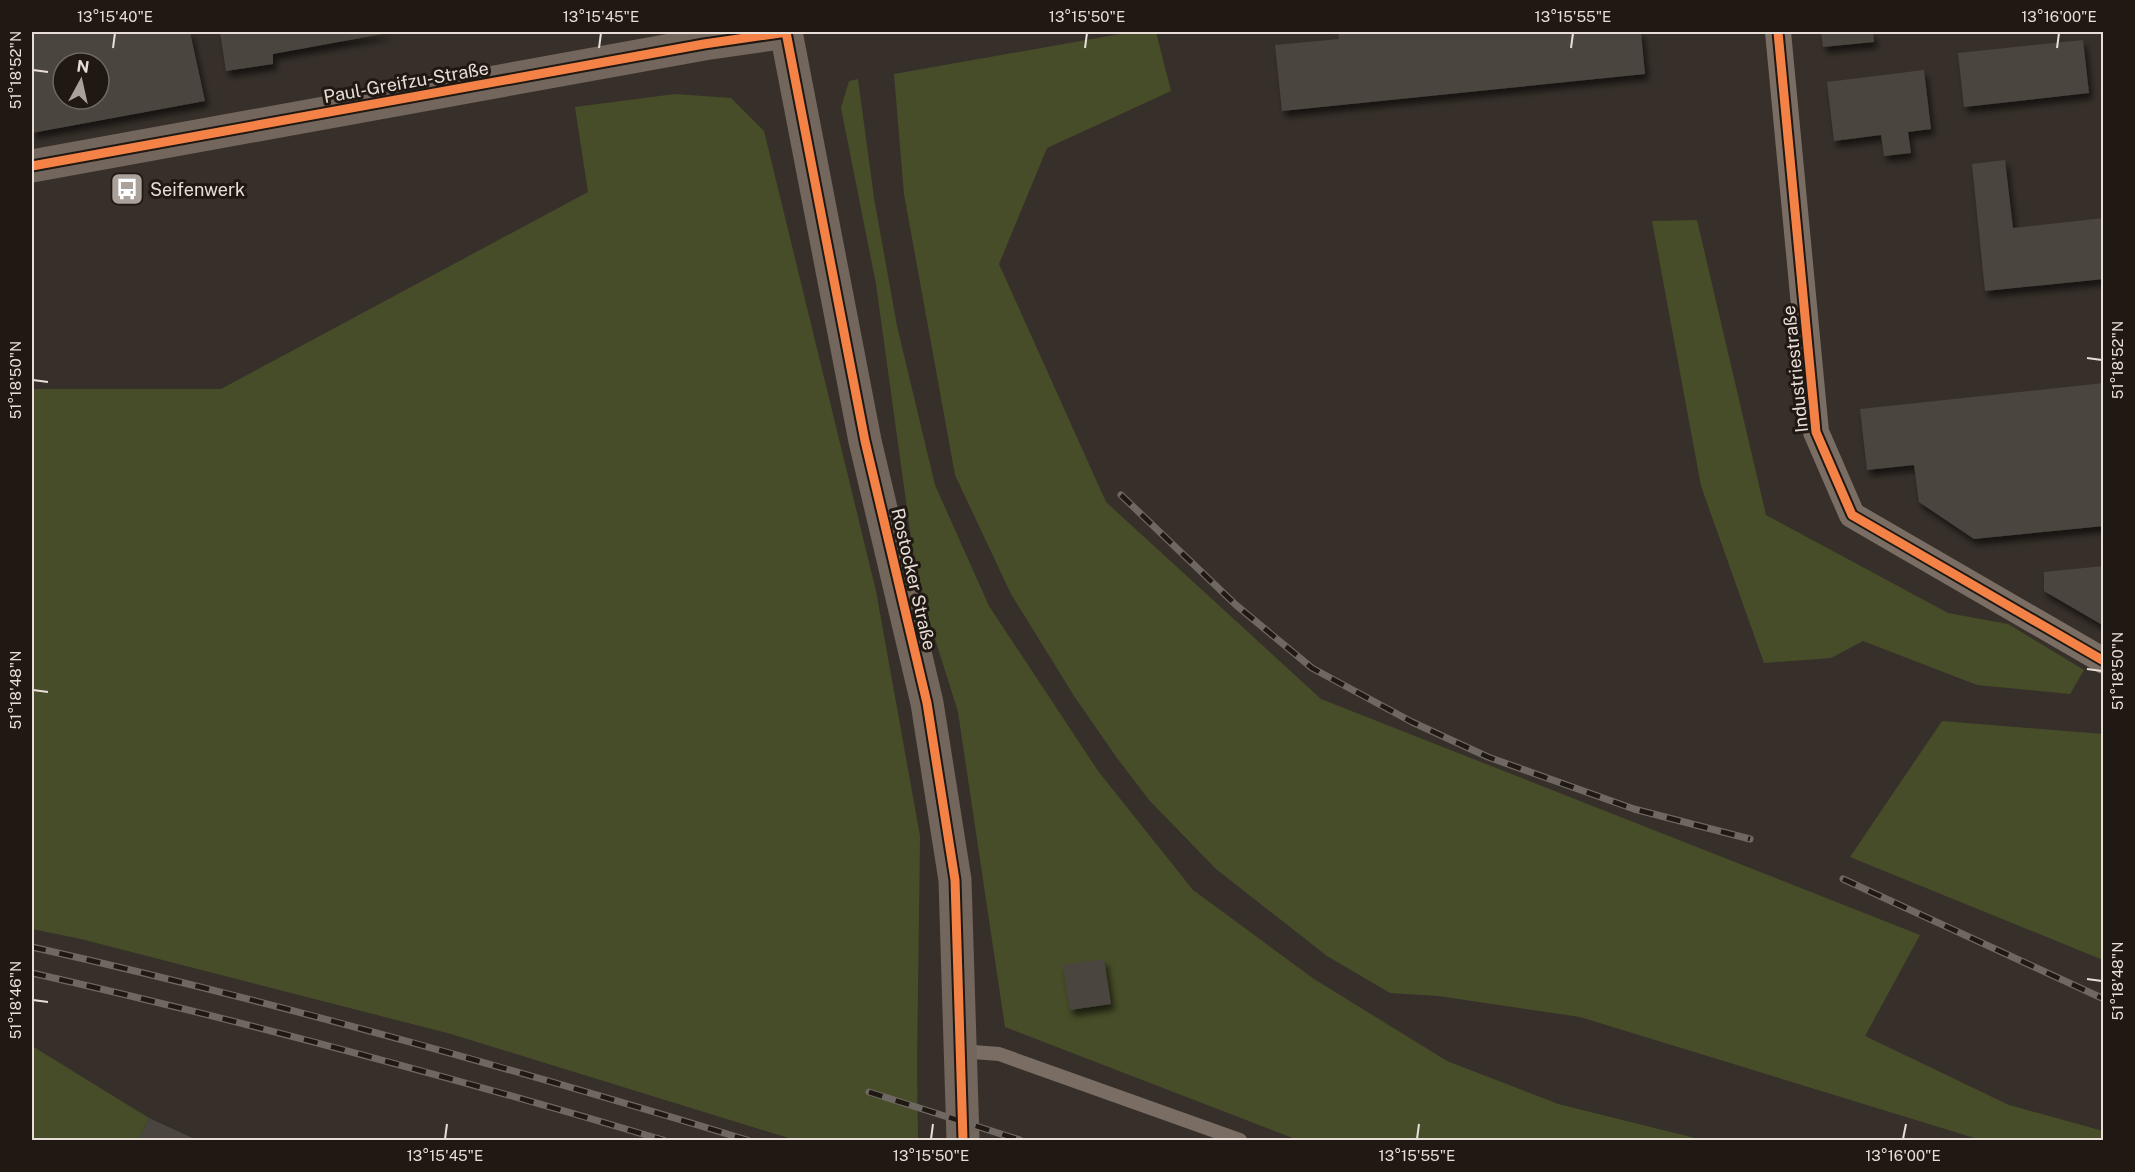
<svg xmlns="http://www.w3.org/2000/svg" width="2135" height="1172" viewBox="0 0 2135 1172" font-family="'Public Sans',sans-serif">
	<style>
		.green { fill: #474d28 }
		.building { fill: #4b443f; fill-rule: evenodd; filter: url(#shadow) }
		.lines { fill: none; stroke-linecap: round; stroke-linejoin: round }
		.lane { stroke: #7a6d64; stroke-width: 14 }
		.street { stroke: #7a6d64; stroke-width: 26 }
		.secondary { stroke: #73665c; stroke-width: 33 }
		.rail-casing { stroke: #6f6761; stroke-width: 7 }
		.rail { stroke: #1f1813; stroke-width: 4.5; stroke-dasharray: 14; stroke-linecap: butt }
		.cycleway-casing { stroke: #1f1813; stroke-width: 13 }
		.cycleway { stroke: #f48246; stroke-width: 9 }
		.ticks { fill: none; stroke: #e8ded7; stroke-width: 2 }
		.labels { text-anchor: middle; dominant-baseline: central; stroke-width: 6; stroke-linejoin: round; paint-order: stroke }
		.street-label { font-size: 18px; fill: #e8ded7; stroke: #1f1813 }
		.poi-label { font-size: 18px; fill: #e8ded7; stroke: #1f1813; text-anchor: start }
		.neatline { fill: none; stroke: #e8ded7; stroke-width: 2 }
		.ticks-label { font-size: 15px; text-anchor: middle; fill: #e8ded7 }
	</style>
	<defs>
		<filter id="shadow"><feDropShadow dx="3.5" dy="6" stdDeviation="3" flood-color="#0009"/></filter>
	</defs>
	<rect width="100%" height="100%" fill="#37302a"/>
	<!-- green -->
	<path class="green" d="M 1131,32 L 1156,32 L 1171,91 L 1047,148 L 999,264 L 1106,502 L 1321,699 L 1920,935 L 1865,1036 L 2009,1105 L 2103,1131 L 2103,1140 L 1981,1140 L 1580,1017 L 1438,996 L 1390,993 L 1327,956 L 1216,869 L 1149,800 L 1117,758 L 1074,696 L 1011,594 L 955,475 L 904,194 L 894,74 Z
		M 858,79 L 874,198 L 897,326 L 935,485 L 989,606 L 1098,771 L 1193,890 L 1314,979 L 1447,1061 L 1558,1104 L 1703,1140 L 1298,1140 L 1005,1027 L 958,712 L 917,581 L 876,284 L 841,108 L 849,81 Z
		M 675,94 L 731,98 L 764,131 L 876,591 L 920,836 L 917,1066 L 918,1140 L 795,1140 L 451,1034 L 81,939 L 32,929 L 32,389 L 221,389 L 588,192 L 575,107 Z
		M 1697,220 L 1766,515 L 1948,613 L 2008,624 L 2084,670 L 2070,694 L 1977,685 L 1863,641 L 1831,658 L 1764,663 L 1701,486 L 1652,221 Z
		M 1942,721 L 2103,734 L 2103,960 L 1850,857 Z
		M 32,1046 L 149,1118 L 139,1140 L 32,1140 Z"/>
	<!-- building -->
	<path class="building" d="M 32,32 L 190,32 L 205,101 L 32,133 ZM 63,63 L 99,63 L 99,99 L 63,99 Z
		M 220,32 L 388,32 L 388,33 L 273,54 L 273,64 L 226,71 Z
		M 1338,32 L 1641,32 L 1645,74 L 1282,111 L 1275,45 L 1339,39 Z
		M 1821,32 L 1873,32 L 1874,42 L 1823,47 Z
		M 2083,40 L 2089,93 L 1964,107 L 1958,53 Z
		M 1924,70 L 1931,129 L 1908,132 L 1911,153 L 1884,156 L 1881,135 L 1834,141 L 1827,82 Z
		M 2005,160 L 2013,228 L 2104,218 L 2104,279 L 1985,291 L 1972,164 Z
		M 2104,383 L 2104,526 L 1974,539 L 1919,502 L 1914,465 L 1867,470 L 1860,409 Z
		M 2104,566 L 2104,626 L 2044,591 L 2044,572 Z
		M 1104,959 L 1111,1004 L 1070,1010 L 1063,965 Z
		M 149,1118 L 195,1139 L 195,1140 L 139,1140 Z"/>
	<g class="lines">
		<!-- lane -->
		<path class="lane" d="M 960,1051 L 999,1054 L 1240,1140"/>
		<!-- street -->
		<path class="street" d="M 1778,32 L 1816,432 L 1852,515 L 2104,661"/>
		<!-- secondary -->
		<path class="secondary" d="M 786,32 L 865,441 L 927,703 L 955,880 L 963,1140
			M 32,166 L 704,44 L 787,32"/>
		<defs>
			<path id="rail" d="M 1121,495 L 1236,605 L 1312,668 L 1412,722 L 1488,757 L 1634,809 L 1750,839
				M 1843,879 L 2104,999
				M 32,947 C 272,1001 511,1068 747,1140
				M 32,973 C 244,1021 455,1078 663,1140
				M 869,1092 L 1020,1140"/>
		</defs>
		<!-- rail casing -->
		<use href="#rail" class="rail-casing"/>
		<!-- rail -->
		<use href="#rail" class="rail"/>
		<defs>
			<path id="cycleway" d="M 786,32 L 865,441 L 927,703 L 955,880 L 963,1140
				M 1778,32 L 1816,432 L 1852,515 L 2104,661
				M 32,166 L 704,44 L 787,32"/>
		</defs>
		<!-- cycleway casing -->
		<use href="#cycleway" class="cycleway-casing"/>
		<!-- cycleway -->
		<use href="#cycleway" class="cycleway"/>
	</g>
	<!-- ticks -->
	<path class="ticks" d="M 113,48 L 115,33M 599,48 L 601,33M 1085,48 L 1087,33M 1571,48 L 1573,33M 2057,48 L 2059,33M 33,70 L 48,72M 2087,358 L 2102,360M 33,380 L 48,382M 2087,669 L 2102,671M 33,690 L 48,692M 2087,979 L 2102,981M 33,1000 L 48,1002M 445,1139 L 447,1124M 931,1139 L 933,1124M 1417,1139 L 1419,1124M 1903,1139 L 1906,1124"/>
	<!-- icons -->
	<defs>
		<symbol id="bus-square" viewBox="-11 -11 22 22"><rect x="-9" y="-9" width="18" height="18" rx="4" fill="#aaa19a" stroke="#1f1813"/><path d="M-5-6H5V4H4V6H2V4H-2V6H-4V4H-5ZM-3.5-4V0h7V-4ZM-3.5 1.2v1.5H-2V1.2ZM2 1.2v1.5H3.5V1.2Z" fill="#fff"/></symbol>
	</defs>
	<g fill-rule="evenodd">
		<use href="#bus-square" x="108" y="170" width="38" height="38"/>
	</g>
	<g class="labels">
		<!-- street labels -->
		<g class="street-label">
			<text transform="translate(406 82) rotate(-10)">Paul-Greifzu-Straße</text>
			<text transform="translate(1795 369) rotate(-96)">Industriestraße</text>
			<text transform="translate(914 579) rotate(77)">Rostocker Straße</text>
		</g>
		<!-- poi labels -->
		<g class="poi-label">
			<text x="150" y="189">Seifenwerk</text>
		</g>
	</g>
	<!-- border -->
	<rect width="2135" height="1172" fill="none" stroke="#1f1813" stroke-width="66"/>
	<!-- north arrow -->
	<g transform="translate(81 81) rotate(8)"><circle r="28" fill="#1f1813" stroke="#6f6761" stroke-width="1.5"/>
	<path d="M0-4.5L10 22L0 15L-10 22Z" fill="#aaa19a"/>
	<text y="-9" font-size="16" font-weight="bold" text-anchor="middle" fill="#e8ded7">N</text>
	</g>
	<rect x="33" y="33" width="2069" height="1106" class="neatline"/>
	<g class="ticks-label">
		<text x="115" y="22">13°15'40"E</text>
		<text x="601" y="22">13°15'45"E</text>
		<text x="1087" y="22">13°15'50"E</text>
		<text x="1573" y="22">13°15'55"E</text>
		<text x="2059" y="22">13°16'00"E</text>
		<text transform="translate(16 70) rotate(-90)" y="5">51°18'52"N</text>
		<text transform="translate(2118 360) rotate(-90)" y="5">51°18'52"N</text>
		<text transform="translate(16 380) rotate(-90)" y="5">51°18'50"N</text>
		<text transform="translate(2118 671) rotate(-90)" y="5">51°18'50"N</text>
		<text transform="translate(16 690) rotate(-90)" y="5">51°18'48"N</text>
		<text transform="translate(2118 981) rotate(-90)" y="5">51°18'48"N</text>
		<text transform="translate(16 1000) rotate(-90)" y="5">51°18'46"N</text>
		<text x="445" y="1161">13°15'45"E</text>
		<text x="931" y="1161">13°15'50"E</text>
		<text x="1417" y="1161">13°15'55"E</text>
		<text x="1903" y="1161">13°16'00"E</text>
	</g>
</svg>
